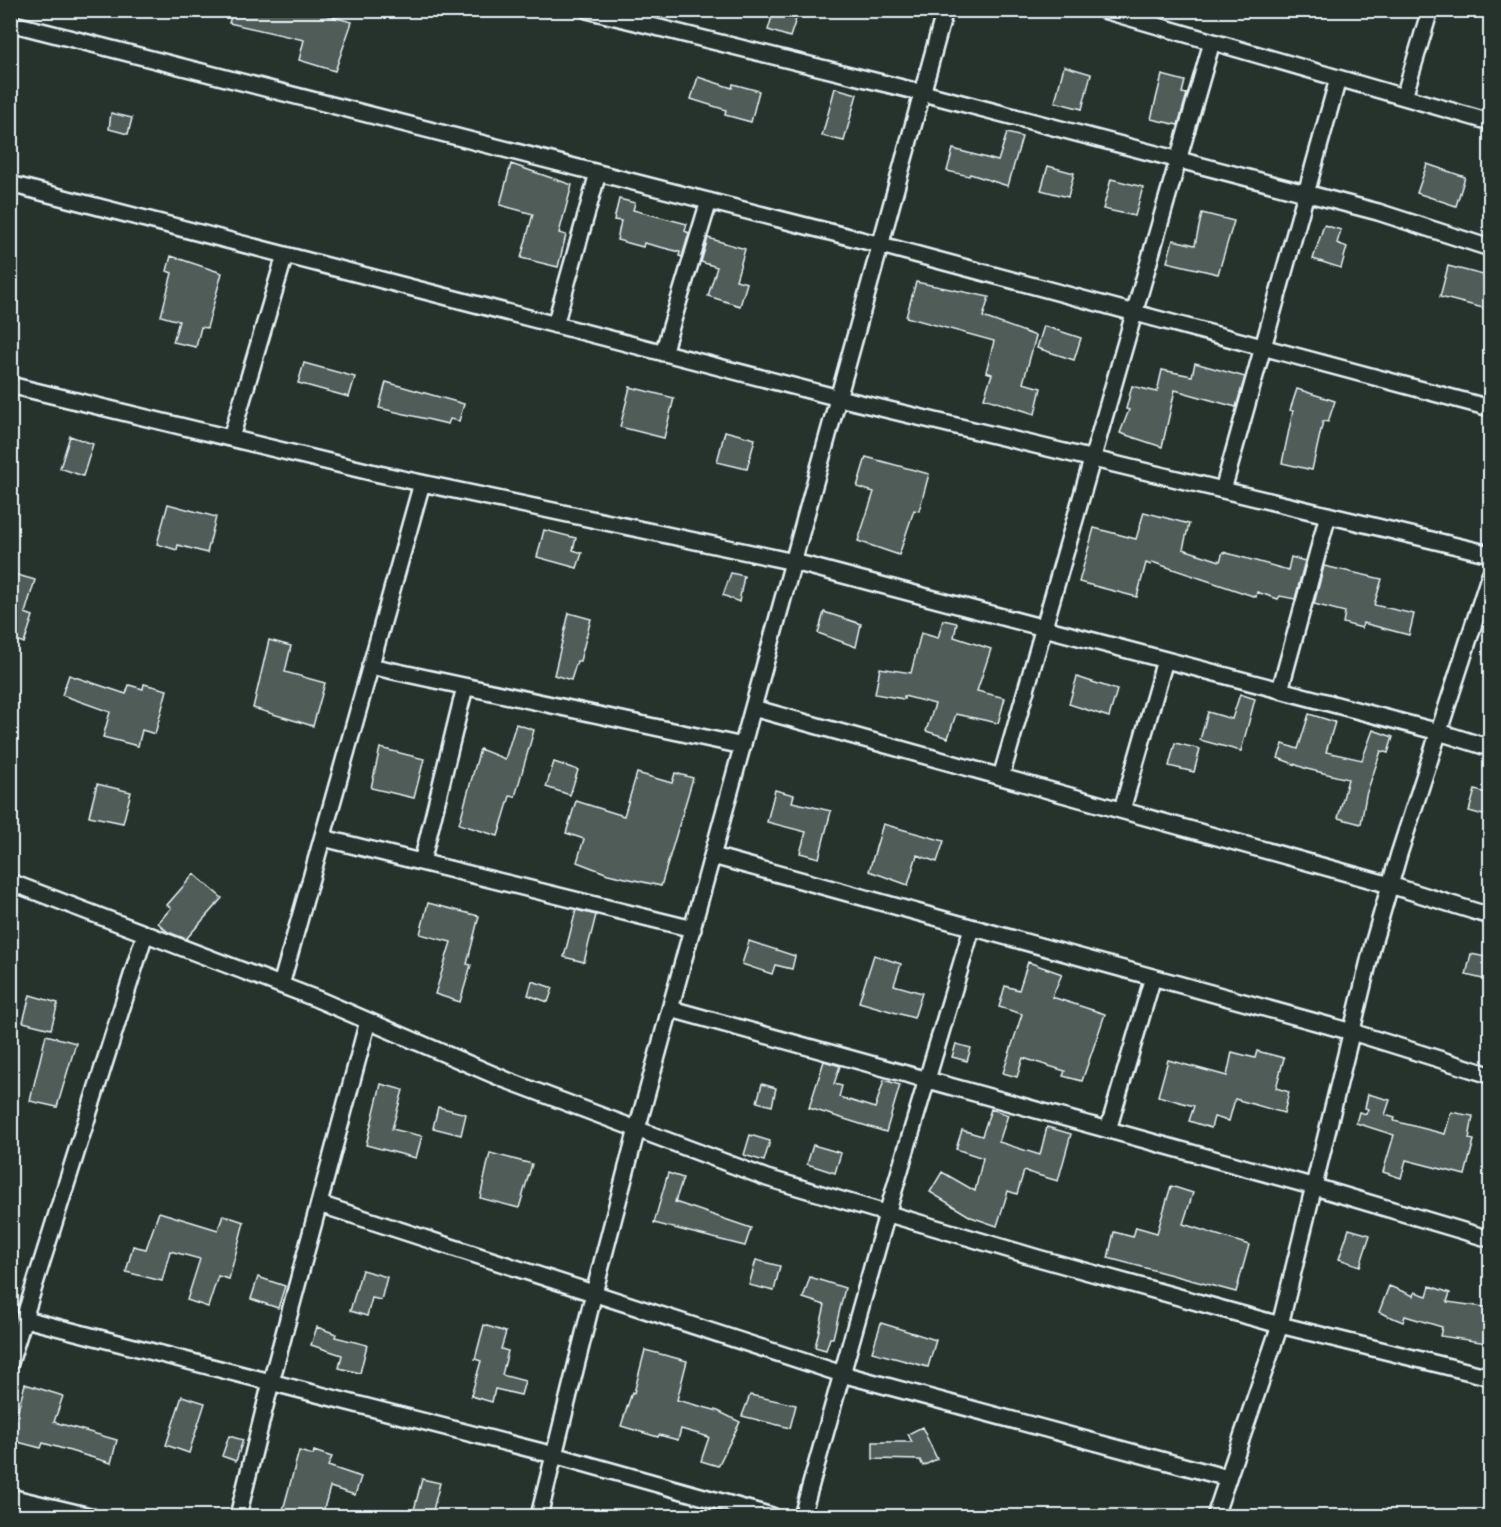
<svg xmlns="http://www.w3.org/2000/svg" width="1501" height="1527" viewBox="0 0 1501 1527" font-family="Mali,sans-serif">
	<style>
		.building { fill: #505c59; stroke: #e8f1f8; stroke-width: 1.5 }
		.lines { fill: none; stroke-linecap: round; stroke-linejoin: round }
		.minor-casing { stroke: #e8f1f8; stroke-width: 20 }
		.minor { stroke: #26332d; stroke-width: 15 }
	</style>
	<rect width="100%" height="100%" fill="#26332d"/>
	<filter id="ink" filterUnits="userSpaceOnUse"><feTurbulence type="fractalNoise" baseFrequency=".0167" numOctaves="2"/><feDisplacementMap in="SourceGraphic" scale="12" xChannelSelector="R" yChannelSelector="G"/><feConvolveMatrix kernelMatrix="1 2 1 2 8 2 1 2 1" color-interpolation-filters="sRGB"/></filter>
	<g filter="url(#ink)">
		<!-- building -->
		<path class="building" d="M 233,10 L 305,10 L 352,22 L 335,71 L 299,60 L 304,40 L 229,23 Z
			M 774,10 L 797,16 L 790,37 L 768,30 Z
			M 1064,66 L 1091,74 L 1082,109 L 1055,102 Z
			M 1162,75 L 1185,81 L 1182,93 L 1187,94 L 1178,125 L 1151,119 Z
			M 698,77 L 732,88 L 733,84 L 759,91 L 751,122 L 725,115 L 726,110 L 691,99 Z
			M 835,88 L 857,94 L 844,141 L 822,136 Z
			M 111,113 L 132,118 L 128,134 L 109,129 Z
			M 1007,133 L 1022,137 L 1008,186 L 970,174 L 969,176 L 947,171 L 953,149 L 998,161 Z
			M 511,164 L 572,185 L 559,233 L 566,235 L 558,267 L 521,258 L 533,214 L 500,205 Z
			M 1427,164 L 1465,177 L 1456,206 L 1417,193 Z
			M 1048,166 L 1074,173 L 1068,197 L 1041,190 Z
			M 1111,179 L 1143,187 L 1135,216 L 1103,209 Z
			M 619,199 L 635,203 L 633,210 L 687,224 L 685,231 L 689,233 L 682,257 L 679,256 L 680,252 L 644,243 L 643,247 L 617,240 L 621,221 L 614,220 Z
			M 1202,213 L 1234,221 L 1218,274 L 1167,262 L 1173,240 L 1195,245 Z
			M 1324,225 L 1341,230 L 1337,243 L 1347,247 L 1341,268 L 1313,259 Z
			M 708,238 L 745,249 L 736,280 L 747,283 L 740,306 L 708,296 L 717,267 L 701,262 Z
			M 171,256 L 222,273 L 207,328 L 201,327 L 196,347 L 173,342 L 179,321 L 161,316 L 172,273 L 167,271 Z
			M 1448,266 L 1491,277 L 1491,310 L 1440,297 Z
			M 916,282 L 989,297 L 983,317 L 1036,336 L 1023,383 L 1041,388 L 1035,414 L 984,398 L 992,374 L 986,372 L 994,341 L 906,317 Z
			M 1044,326 L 1081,338 L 1074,360 L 1037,348 Z
			M 304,363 L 355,377 L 349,397 L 298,383 Z
			M 1195,363 L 1245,377 L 1236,407 L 1175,390 L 1162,447 L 1120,433 L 1129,410 L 1126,409 L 1132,386 L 1157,392 L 1162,370 L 1192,376 Z
			M 386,382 L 464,404 L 459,421 L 450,419 L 448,424 L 379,408 Z
			M 630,387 L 674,398 L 664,438 L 620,427 Z
			M 1297,389 L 1335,401 L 1328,422 L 1323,421 L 1312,470 L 1282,463 L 1293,411 L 1290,410 Z
			M 725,431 L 755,439 L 747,469 L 717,462 Z
			M 70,436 L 93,444 L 83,476 L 60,468 Z
			M 866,457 L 929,474 L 919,511 L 914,510 L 899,555 L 858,541 L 874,492 L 857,487 Z
			M 168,504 L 216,517 L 207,553 L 178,545 L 177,550 L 157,544 Z
			M 1144,512 L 1189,524 L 1183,549 L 1220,561 L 1223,552 L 1288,570 L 1291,557 L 1305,561 L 1295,599 L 1280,596 L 1278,599 L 1257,592 L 1256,597 L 1152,562 L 1151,565 L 1146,563 L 1137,597 L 1079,582 L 1094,528 L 1136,539 Z
			M 544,530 L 576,538 L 573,550 L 582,553 L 577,568 L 537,557 Z
			M 1324,566 L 1382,579 L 1374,605 L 1414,614 L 1409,635 L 1363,623 L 1362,628 L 1343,623 L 1345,612 L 1314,604 Z
			M 731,573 L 744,576 L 739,602 L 723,595 Z
			M 14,574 L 35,580 L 25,613 L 33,616 L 24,643 L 17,640 L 15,650 L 10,649 L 10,587 Z
			M 824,612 L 861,624 L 856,647 L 818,633 Z
			M 569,613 L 591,619 L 580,661 L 577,661 L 571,680 L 554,675 Z
			M 943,620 L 957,623 L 954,637 L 991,649 L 977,691 L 1005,698 L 998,723 L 956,714 L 948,738 L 926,731 L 935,704 L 904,696 L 904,699 L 875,694 L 880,668 L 911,673 L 921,633 L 938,638 Z
			M 269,640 L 291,646 L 285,672 L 325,683 L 313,726 L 253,708 Z
			M 69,675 L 126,694 L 129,685 L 143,689 L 144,684 L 167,690 L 155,734 L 142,730 L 138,746 L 103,737 L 110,712 L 62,695 Z
			M 1077,677 L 1117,690 L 1109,717 L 1069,704 Z
			M 1240,694 L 1255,699 L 1241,751 L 1200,740 L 1208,712 L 1232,719 Z
			M 1309,714 L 1335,722 L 1326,752 L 1362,760 L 1373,730 L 1393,737 L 1388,753 L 1381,751 L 1366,795 L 1361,824 L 1338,818 L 1348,779 L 1307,769 L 1278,758 L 1283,744 L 1298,749 Z
			M 516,724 L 534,730 L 515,797 L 510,796 L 498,836 L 459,824 L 480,749 L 505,759 Z
			M 1175,743 L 1200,749 L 1194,772 L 1169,766 Z
			M 380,748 L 424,759 L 414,798 L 371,788 Z
			M 554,762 L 578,770 L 570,795 L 546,787 Z
			M 637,773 L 672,783 L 675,773 L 693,778 L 661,886 L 608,874 L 577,862 L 584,839 L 566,833 L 576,801 L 624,816 Z
			M 97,784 L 131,792 L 123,823 L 89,816 Z
			M 775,790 L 794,795 L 792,802 L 831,811 L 819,858 L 800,853 L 806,832 L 767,822 Z
			M 1475,790 L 1491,794 L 1491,817 L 1469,811 Z
			M 883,824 L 944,841 L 937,862 L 917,855 L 908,885 L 869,871 Z
			M 194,874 L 222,898 L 186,939 L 168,932 L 158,923 L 171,908 L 167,905 Z
			M 428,903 L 479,916 L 467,964 L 471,965 L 460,1002 L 435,994 L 451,942 L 420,934 Z
			M 576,910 L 596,915 L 584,962 L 564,957 Z
			M 749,941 L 795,956 L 792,969 L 775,965 L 772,974 L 742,964 Z
			M 1471,954 L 1491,958 L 1491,981 L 1466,975 Z
			M 874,955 L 901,964 L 894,985 L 922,993 L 914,1018 L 859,1002 Z
			M 1028,962 L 1062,974 L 1052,997 L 1105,1014 L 1082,1081 L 1063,1076 L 1065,1071 L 1023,1058 L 1017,1077 L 1003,1073 L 1022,1014 L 999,1007 L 1005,986 L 1019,990 Z
			M 532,981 L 553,988 L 548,1002 L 528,995 Z
			M 30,995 L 58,1003 L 51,1029 L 23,1022 Z
			M 46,1035 L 76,1043 L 57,1107 L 30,1101 Z
			M 956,1044 L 971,1048 L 967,1061 L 952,1057 Z
			M 1257,1051 L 1284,1058 L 1276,1088 L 1289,1092 L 1284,1113 L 1235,1099 L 1229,1121 L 1214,1117 L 1211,1128 L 1189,1121 L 1194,1106 L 1158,1096 L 1168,1060 L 1227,1076 L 1232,1052 L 1255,1058 Z
			M 824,1061 L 840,1066 L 834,1084 L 842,1086 L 839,1097 L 875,1108 L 884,1080 L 900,1085 L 886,1132 L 809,1108 Z
			M 381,1084 L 403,1090 L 392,1129 L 422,1136 L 416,1158 L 366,1145 Z
			M 762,1084 L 776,1088 L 772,1106 L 757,1102 Z
			M 1368,1094 L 1390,1100 L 1385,1115 L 1395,1118 L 1394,1121 L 1445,1134 L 1451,1112 L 1473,1116 L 1469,1139 L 1474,1140 L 1465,1175 L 1406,1160 L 1401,1178 L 1383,1172 L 1394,1135 L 1356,1123 L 1359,1112 L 1366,1114 L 1368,1109 L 1365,1108 Z
			M 438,1107 L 466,1114 L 461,1135 L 433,1128 Z
			M 991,1109 L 1008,1115 L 999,1142 L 1040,1155 L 1047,1127 L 1071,1134 L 1058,1181 L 1024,1171 L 1017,1194 L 1008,1191 L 997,1226 L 971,1217 L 930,1192 L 942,1172 L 975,1191 L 983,1158 L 956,1149 L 962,1130 L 982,1136 Z
			M 750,1135 L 770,1141 L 764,1161 L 744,1155 Z
			M 813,1145 L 841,1153 L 835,1173 L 807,1164 Z
			M 490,1153 L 532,1164 L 519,1208 L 480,1198 Z
			M 668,1173 L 683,1178 L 675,1202 L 751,1228 L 745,1246 L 654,1223 Z
			M 1171,1186 L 1193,1193 L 1183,1224 L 1249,1245 L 1236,1292 L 1108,1258 L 1114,1232 L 1133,1237 L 1136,1227 L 1157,1233 Z
			M 159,1212 L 218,1230 L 223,1215 L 244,1222 L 229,1279 L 218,1276 L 208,1307 L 187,1300 L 200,1259 L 170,1251 L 162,1281 L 126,1272 L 133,1246 L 146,1249 Z
			M 1349,1229 L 1370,1235 L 1360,1266 L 1339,1259 Z
			M 756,1260 L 780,1266 L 774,1291 L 749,1285 Z
			M 362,1270 L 387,1277 L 381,1300 L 372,1298 L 367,1316 L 350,1311 Z
			M 258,1277 L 285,1286 L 278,1308 L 251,1299 Z
			M 810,1277 L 845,1288 L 833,1338 L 830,1338 L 826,1350 L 815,1347 L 825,1305 L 803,1298 Z
			M 1389,1286 L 1414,1296 L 1415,1292 L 1427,1296 L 1430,1286 L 1450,1293 L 1447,1302 L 1491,1308 L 1491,1334 L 1487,1343 L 1440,1336 L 1442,1327 L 1405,1316 L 1403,1322 L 1379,1312 Z
			M 881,1323 L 936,1340 L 928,1367 L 872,1352 Z
			M 484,1325 L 506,1332 L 501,1349 L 508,1351 L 502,1375 L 525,1381 L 521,1395 L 495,1389 L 492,1402 L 471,1396 L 481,1361 L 475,1359 Z
			M 317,1327 L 336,1334 L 335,1337 L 367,1345 L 360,1373 L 339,1368 L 342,1355 L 311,1345 Z
			M 645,1350 L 687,1361 L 677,1400 L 718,1411 L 740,1422 L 718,1466 L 701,1461 L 709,1437 L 681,1429 L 678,1440 L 659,1435 L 658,1437 L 621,1426 L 632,1392 L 634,1393 Z
			M 25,1384 L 63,1396 L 54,1422 L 117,1440 L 111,1463 L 43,1443 L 41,1448 L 10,1440 Z
			M 750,1395 L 796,1405 L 790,1428 L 742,1416 Z
			M 182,1396 L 205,1403 L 189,1453 L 166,1445 Z
			M 922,1427 L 937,1459 L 923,1466 L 920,1460 L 873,1459 L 873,1442 L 912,1442 L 908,1434 Z
			M 229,1436 L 243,1440 L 236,1461 L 222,1456 Z
			M 299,1451 L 313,1455 L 314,1451 L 332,1457 L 328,1466 L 361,1477 L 355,1495 L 330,1487 L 322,1516 L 283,1510 Z
			M 422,1479 L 440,1483 L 432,1514 L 414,1510 Z"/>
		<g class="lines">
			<defs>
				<path id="minor" d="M 587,10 L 923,93 L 1378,212 L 1490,248
					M 1103,10 L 1490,122
					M 10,23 L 881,245 L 1490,408
					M 1404,97 L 1430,10
					M 10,184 L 839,398 L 1490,554
					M 555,325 L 598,173
					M 663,353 L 709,201
					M 10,385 L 379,474 L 794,562 L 1439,732 L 1490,748
					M 231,438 L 285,255
					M 1223,490 L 1338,79
					M 370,666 L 743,746
					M 1280,690 L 1328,515
					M 753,708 L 1390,885 L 1490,916
					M 1001,777 L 1212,42
					M 1122,810 L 1165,660
					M 323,838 L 693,929
					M 713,856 L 1352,1032 L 1490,1075
					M 422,862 L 465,687
					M 10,882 L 317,999 L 506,1080 L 767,1178 L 1038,1258 L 1280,1325 L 1490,1377
					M 281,985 L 422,483
					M 671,1009 L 1315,1187 L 1490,1239
					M 1108,1130 L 1153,977
					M 319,1204 L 842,1374 L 1228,1478
					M 25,1319 L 554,1455 L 772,1516
					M 10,1363 L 145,934
					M 10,1497 L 90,1516
					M 238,1516 L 271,1382 L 368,1021
					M 539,1516 L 594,1293 L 637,1129 L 945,10
					M 802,1516 L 887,1214 L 972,928
					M 1215,1516 L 1280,1325 L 1373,944 L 1399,854 L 1490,574"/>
			</defs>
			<!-- minor casing -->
			<use href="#minor" class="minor-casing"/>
			<!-- minor -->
			<use href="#minor" class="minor"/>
		</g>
	</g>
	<!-- margin -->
	<rect width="1501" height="1527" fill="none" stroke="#26332d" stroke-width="36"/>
	<rect x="18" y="18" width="1465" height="1491" fill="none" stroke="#e8f1f8" stroke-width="2" filter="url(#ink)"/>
</svg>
